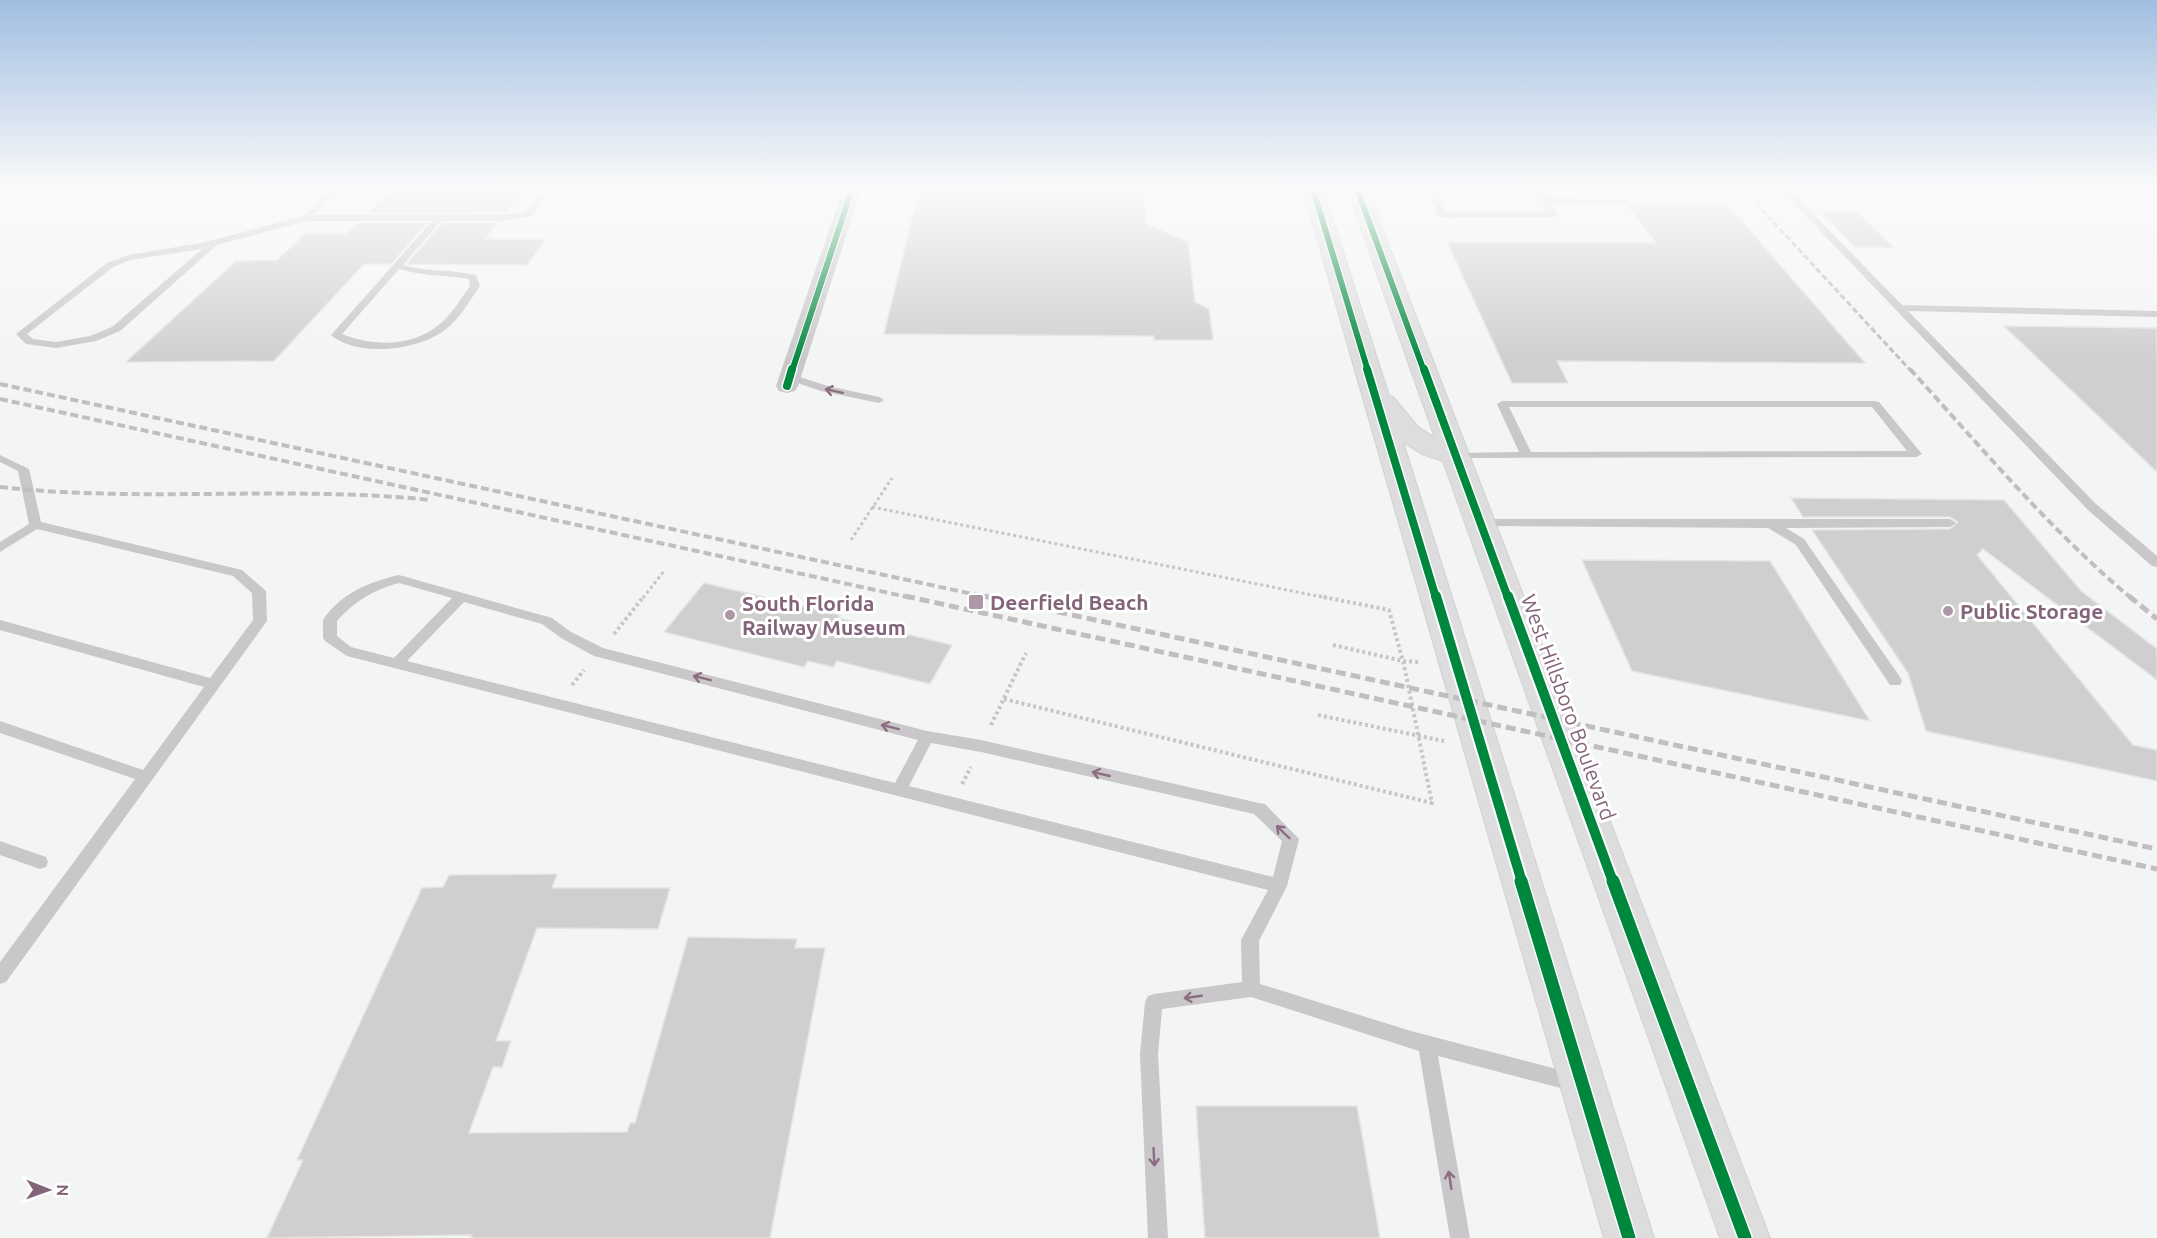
<svg xmlns="http://www.w3.org/2000/svg" width="2157" height="1238" viewBox="0 0 2157 1238" font-family="Ubuntu,sans-serif">
	<style>
		.building { fill: #d0cfd0; stroke: #e3e4e4; stroke-width: 1.5 }
		.lines { fill: none; stroke-linecap: round; stroke-linejoin: round }
		.primary-casing { stroke: #d1d1d1; stroke-width: 2 }
		.path-far1 { stroke: #c7c5c6; stroke-width: 3; stroke-dasharray: 3 3; stroke-linecap: butt }
		.path { stroke: #c7c5c6; stroke-width: 4; stroke-dasharray: 3 3; stroke-linecap: butt }
		.lane { fill: #c9c7c9; fill-rule: evenodd }
		.street { fill: #c9c7c9; fill-rule: evenodd }
		.primary { fill: #deddde; fill-rule: evenodd }
		.rail-far2 { stroke: #c0bebf; stroke-width: 3; stroke-dasharray: 6 3; stroke-linecap: butt }
		.rail-far1 { stroke: #c0bebf; stroke-width: 4; stroke-dasharray: 8 4; stroke-linecap: butt }
		.rail { stroke: #c0bebf; stroke-width: 5; stroke-dasharray: 10 5; stroke-linecap: butt }
		.cycleway-far3-casing { stroke: #fff; stroke-width: 8 }
		.cycleway-far2-casing { stroke: #fff; stroke-width: 11 }
		.cycleway-far1-casing { stroke: #fff; stroke-width: 14 }
		.cycleway-casing { stroke: #fff; stroke-width: 16 }
		.cycleway-far3 { stroke: #00873e; stroke-width: 6 }
		.cycleway-far2 { stroke: #00873e; stroke-width: 8 }
		.cycleway-far1 { stroke: #00873e; stroke-width: 10 }
		.cycleway { stroke: #00873e; stroke-width: 13 }
		.oneway { stroke: #8b6e82 }
		.poi-dot { fill: #ab97a5; stroke: #fff; stroke-width: 2 }
		.labels { text-anchor: middle; dominant-baseline: central; stroke-width: 6; stroke-linejoin: round; paint-order: stroke }
		.poi-label { font-size: 21px; font-weight: bold; fill: #84647a; stroke: #fff; text-anchor: start }
		.street-label { font-size: 21px; fill: #84647a; stroke: #fff }
	</style>
	<rect width="100%" height="100%" fill="#f3f5f4"/>
	<!-- building -->
	<path class="building" d="M 391,189 L 525,189 L 507,212 L 368,213 Z
		M 919,189 L 1144,189 L 1146,224 L 1188,242 L 1195,302 L 1209,309 L 1213,340 L 1154,340 L 1154,336 L 884,334 Z
		M 1627,205 L 1728,205 L 1865,363 L 1557,361 L 1568,383 L 1512,383 L 1447,242 L 1656,243 Z
		M 1821,212 L 1858,212 L 1894,248 L 1855,247 Z
		M 357,223 L 427,223 L 391,264 L 364,264 L 274,361 L 126,362 L 236,261 L 277,260 L 305,234 L 346,234 Z
		M 442,223 L 497,223 L 485,239 L 546,239 L 527,265 L 407,264 Z
		M 2004,326 L 2157,328 L 2157,472 Z
		M 1791,498 L 2004,500 L 2081,591 L 2157,649 L 2157,680 L 1983,549 L 1977,555 L 2133,745 L 2157,750 L 2157,781 L 1926,731 L 1908,673 L 1812,530 L 1950,529 L 1958,522 L 1950,517 L 1803,517 Z
		M 1582,560 L 1770,561 L 1870,721 L 1632,671 Z
		M 704,583 L 840,615 L 838,618 L 952,645 L 930,684 L 837,661 L 833,667 L 808,661 L 804,667 L 664,632 Z
		M 557,874 L 552,888 L 670,888 L 658,929 L 537,928 L 496,1041 L 511,1041 L 502,1067 L 493,1067 L 469,1133 L 627,1132 L 630,1123 L 635,1123 L 688,937 L 797,939 L 795,948 L 825,948 L 770,1238 L 471,1238 L 472,1235 L 267,1238 L 303,1160 L 297,1160 L 422,888 L 443,887 L 449,875 Z
		M 1196,1106 L 1357,1106 L 1380,1238 L 1205,1238 Z"/>
	<g class="lines">
		<defs>
			<path id="primary" d="M 1303,189 L 1323,189 L 1389,396 L 1393,397 L 1417,426 L 1435,438 L 1347,189 L 1367,189 L 1770,1238 L 1720,1238 L 1443,461 L 1422,454 L 1403,442 L 1654,1238 L 1604,1238 Z"/>
		</defs>
		<!-- primary casing -->
		<use href="#primary" class="primary-casing"/>
		<!-- path-far1 -->
		<path class="path-far1" d="M 872,507 L 1327,598
			M 851,540 L 892,478
			M 643,598 L 664,571"/>
		<!-- path -->
		<path class="path" d="M 614,634 L 644,596
			M 1333,645 L 1403,661 L 1420,662
			M 572,685 L 584,670
			M 1004,699 L 1432,803 L 1404,665 L 1389,610 L 1319,596
			M 1318,715 L 1444,741
			M 991,725 L 1026,653
			M 962,784 L 971,767"/>
		<!-- lane -->
		<path class="lane" d="M 331,189 L 340,189 L 314,215 L 500,215 L 525,212 L 544,189 L 553,189 L 531,216 L 500,221 L 441,221 L 403,265 C 427,272 452,269 476,275 L 480,286 C 469,301 460,319 445,330 C 419,350 358,358 331,335 L 432,221 L 306,221 L 217,245 L 120,331 L 96,341 L 56,348 L 26,344 L 16,334 L 107,263 L 128,255 L 201,243 L 303,216 ZM 202,249 L 112,327 L 90,336 L 56,342 L 33,339 L 27,334 L 113,267 L 130,260 ZM 399,269 C 422,276 445,275 469,279 L 470,286 C 461,298 453,313 441,323 C 414,347 375,347 342,334 Z
			M 1426,189 L 1434,189 L 1445,212 L 1547,211 L 1534,189 L 1542,189 L 1548,198 L 1622,199 L 1626,202 L 1622,205 L 1551,204 L 1557,214 L 1553,217 L 1442,218 L 1438,215 Z
			M 1780,189 L 1789,189 L 1902,305 L 2157,311 L 2157,317 L 1908,311 L 2096,504 L 2157,556 L 2157,567 L 2152,566 L 2088,510 Z
			M 790,374 L 828,386 L 879,397 L 884,400 L 879,403 L 821,391 L 786,379 L 785,377 Z
			M 1502,401 L 1875,401 L 1879,402 L 1922,454 L 1916,457 L 1453,458 L 1451,456 L 1457,453 L 1519,452 L 1497,404 ZM 1509,407 L 1872,407 L 1907,451 L 1531,452 Z
			M 0,455 L 29,469 L 41,522 L 242,570 L 266,591 L 267,621 L 6,982 L 0,984 L 0,962 L 135,779 L 0,733 L 0,721 L 143,770 L 204,687 L 0,630 L 0,620 L 210,678 L 253,620 L 252,593 L 233,576 L 37,529 L 0,552 L 0,542 L 29,524 L 18,471 L 0,462 Z
			M 1482,519 L 1950,519 L 1956,523 L 1950,527 L 1786,528 L 1804,539 L 1900,677 L 1902,681 L 1900,685 L 1890,685 L 1796,545 L 1768,528 L 1478,526 L 1476,523 L 1478,520 Z
			M 399,575 L 552,618 L 571,632 L 603,648 L 927,731 L 981,740 L 1259,803 L 1265,804 L 1299,839 L 1287,886 L 1259,941 L 1260,984 L 1411,1031 L 1576,1074 L 1583,1076 L 1585,1083 L 1583,1090 L 1576,1092 L 1438,1056 L 1470,1238 L 1450,1238 L 1419,1051 L 1251,997 L 1162,1009 L 1158,1054 L 1168,1238 L 1148,1238 L 1140,1054 L 1145,1002 L 1148,996 L 1154,994 L 1242,982 L 1241,940 L 1268,890 L 347,656 L 325,641 L 323,638 L 323,620 C 341,593 369,582 399,575 ZM 399,583 L 452,598 L 394,658 L 351,647 L 337,636 L 337,621 C 355,601 373,590 399,583 ZM 464,602 L 542,624 L 561,638 L 594,656 L 918,740 L 895,783 L 407,661 ZM 931,743 L 981,752 L 1254,814 L 1282,841 L 1273,877 L 909,786 Z
			M 0,841 L 46,857 L 48,862 L 46,867 L 40,869 L 0,855 Z"/>
		<!-- street -->
		<path class="street" d="M 843,189 L 861,189 L 798,386 L 795,391 L 787,393 L 779,391 L 776,386 Z"/>
		<!-- primary -->
		<use href="#primary" class="primary"/>
		<!-- rail-far2 -->
		<path class="rail-far2" d="M 1743,189 L 1911,371"/>
		<!-- rail-far1 -->
		<path class="rail-far1" d="M 1910,369 C 1981,447 2050,530 2131,598
			M 0,384 L 991,598
			M 0,399 L 912,598
			M 0,487 C 143,503 287,485 431,500"/>
		<!-- rail -->
		<path class="rail" d="M 905,596 L 2157,869
			M 984,596 L 2157,849
			M 2129,596 L 2157,619"/>
		<defs>
			<path id="cycleway-far3" d="M 1313,189 L 1368,371
				M 1357,189 L 1424,371
				M 792,371 L 852,189"/>
			<path id="cycleway-far2" d="M 1367,369 L 1436,598
				M 1424,369 L 1508,598
				M 787,386 L 792,369"/>
			<path id="cycleway-far1" d="M 1436,596 L 1522,882
				M 1508,596 L 1613,882"/>
			<path id="cycleway" d="M 1521,881 L 1629,1238
				M 1613,881 L 1745,1238"/>
		</defs>
		<!-- cycleway-far3 casing -->
		<use href="#cycleway-far3" class="cycleway-far3-casing"/>
		<!-- cycleway-far2 casing -->
		<use href="#cycleway-far2" class="cycleway-far2-casing"/>
		<!-- cycleway-far1 casing -->
		<use href="#cycleway-far1" class="cycleway-far1-casing"/>
		<!-- cycleway casing -->
		<use href="#cycleway" class="cycleway-casing"/>
		<!-- cycleway-far3 -->
		<use href="#cycleway-far3" class="cycleway-far3"/>
		<!-- cycleway-far2 -->
		<use href="#cycleway-far2" class="cycleway-far2"/>
		<!-- cycleway-far1 -->
		<use href="#cycleway-far1" class="cycleway-far1"/>
		<!-- cycleway -->
		<use href="#cycleway" class="cycleway"/>
	</g>
	<!-- one-way arrows -->
	<defs><path id="oneway-shaft" d="M-6 0H5M1.5-3L5.5 0L1.5 3" fill="none" stroke-width="1.6" stroke-linecap="round" stroke-linejoin="round" transform="scale(1.5)"/></defs>
	<g class="oneway">
		<use href="#oneway-shaft" transform="translate(834 391) rotate(-168)"/>
		<use href="#oneway-shaft" transform="translate(702 678) rotate(-166)"/>
		<use href="#oneway-shaft" transform="translate(890 727) rotate(-166)"/>
		<use href="#oneway-shaft" transform="translate(1101 774) rotate(-167)"/>
		<use href="#oneway-shaft" transform="translate(1283 832) rotate(-136)"/>
		<use href="#oneway-shaft" transform="translate(1193 997) rotate(172)"/>
		<use href="#oneway-shaft" transform="translate(1154 1157) rotate(87)"/>
		<use href="#oneway-shaft" transform="translate(1450 1180) rotate(-99)"/>
	</g>
	<!-- sky -->
	<linearGradient id="sky" x2="0" y2="1"><stop stop-color="#a1bee1"/><stop offset="0.52" stop-color="#fafafa"/><stop offset="1" stop-color="#fafafa" stop-opacity="0"/></linearGradient>
	<rect width="2157" height="363" fill="url(#sky)"/>
	<!-- markers -->
	<g class="poi-dot">
		<rect x="968" y="594" width="16" height="16" rx="3"/>
		<circle cx="1948" cy="611" r="6"/>
		<circle cx="730" cy="615" r="6"/>
	</g>
	<g class="labels">
		<!-- poi labels -->
		<g class="poi-label">
			<text x="990" y="602">Deerfield Beach</text>
			<text x="742" y="603">South Florida<tspan x="742" dy="24">Railway Museum</tspan></text>
			<text x="1960" y="611">Public Storage</text>
		</g>
		<!-- street labels -->
		<g class="street-label">
			<text transform="translate(1569 707) rotate(70)">West Hillsboro Boulevard</text>
		</g>
	</g>
	<!-- north arrow -->
	<g transform="translate(48 1190) rotate(91)" stroke="#ffffff" stroke-width="4.5" paint-order="stroke">
	<path d="M0-4.5L10 22L0 15L-10 22Z" fill="#84647a"/>
	<text y="-9" font-size="16" font-weight="bold" text-anchor="middle" fill="#84647a">N</text>
	</g>
</svg>
